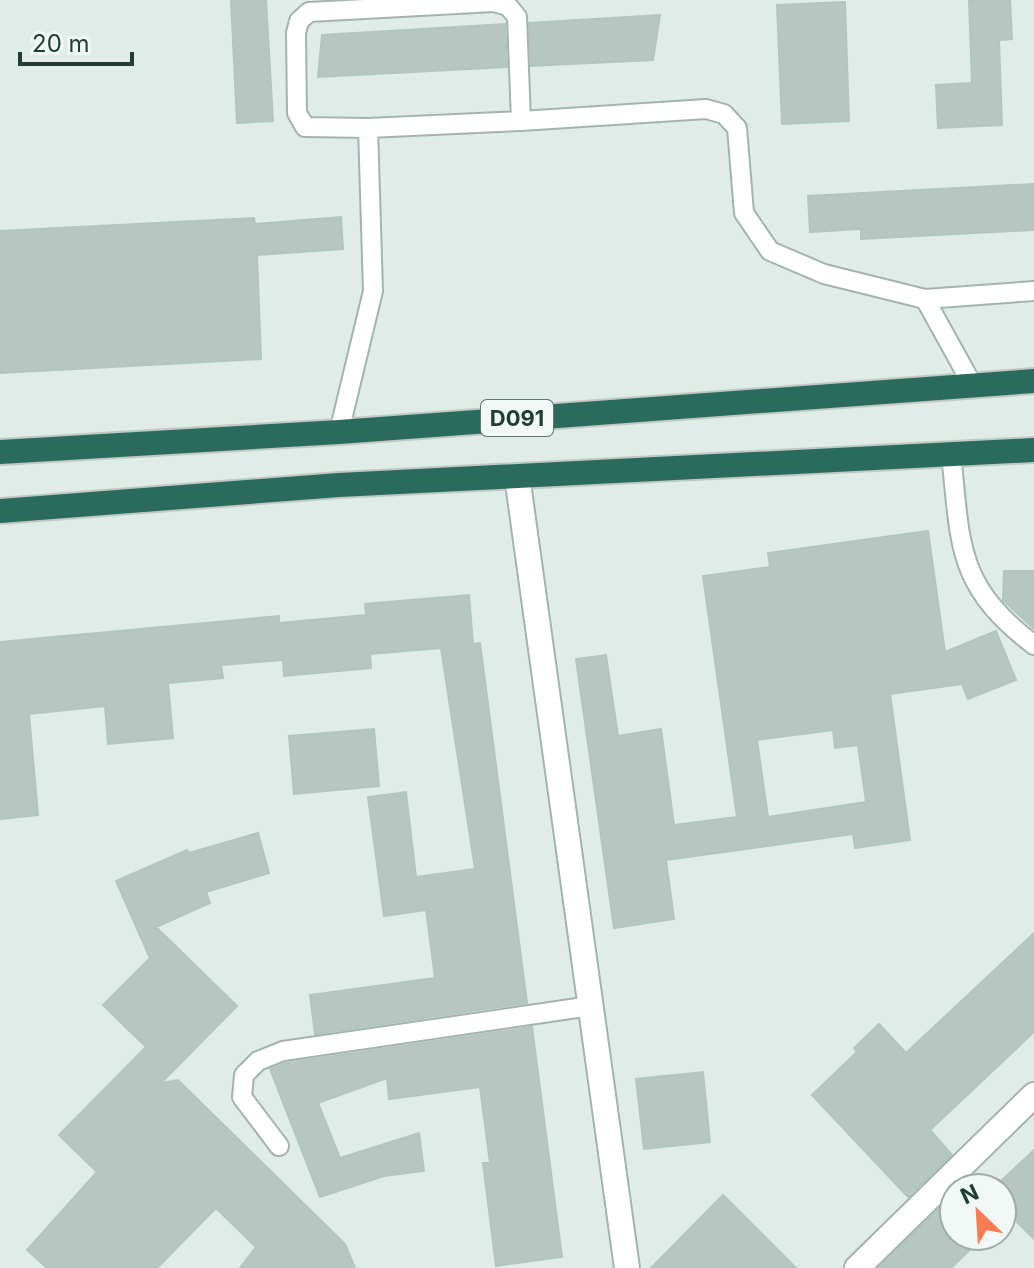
<svg xmlns="http://www.w3.org/2000/svg" width="1034" height="1268" viewBox="0 0 1034 1268" font-family="Inter,sans-serif">
	<style>
		.building { fill: #b5c7c0; stroke: #b2c6be; stroke-width: 2; fill-rule: evenodd }
		.lines { fill: none; stroke-linecap: round; stroke-linejoin: round }
		.lane-casing { stroke: #a3b4ae; stroke-width: 22 }
		.street-casing { stroke: #a3b4ae; stroke-width: 28 }
		.highway-casing { stroke: #c1c9c7; stroke-width: 28 }
		.lane { stroke: #fff; stroke-width: 18 }
		.street { stroke: #fff; stroke-width: 24 }
		.highway { stroke: #2a6b5e; stroke-width: 24 }
		.labels { text-anchor: middle; dominant-baseline: central; stroke-width: 7; stroke-linejoin: round; paint-order: stroke }
		.shield { fill: #f1f8f5; stroke: #5f756f; stroke-width: 2 }
		.shield-label { font-size: 22px; font-weight: bold; fill: #203d36 }
	</style>
	<rect width="100%" height="100%" fill="#e0ece7"/>
	<!-- building -->
	<path class="building" d="M 231,0 L 266,0 L 273,121 L 237,123 Z
		M 969,0 L 1010,0 L 1012,39 L 999,40 L 1002,125 L 938,128 L 936,85 L 972,83 Z
		M 845,2 L 849,121 L 782,124 L 777,5 Z
		M 660,15 L 653,60 L 531,66 L 529,23 Z
		M 505,24 L 507,67 L 318,77 L 322,35 Z
		M 1034,184 L 1034,230 L 861,239 L 861,229 L 810,232 L 808,196 Z
		M 341,217 L 343,249 L 257,255 L 261,359 L 0,373 L 0,231 L 254,218 L 255,224 Z
		M 928,531 L 945,652 L 996,631 L 1016,680 L 968,699 L 962,684 L 890,694 L 910,840 L 855,848 L 853,834 L 666,860 L 674,919 L 614,928 L 576,659 L 606,655 L 618,736 L 661,729 L 674,825 L 737,817 L 703,576 L 770,567 L 768,553 ZM 833,730 L 835,748 L 858,745 L 866,802 L 768,817 L 757,740 Z
		M 1004,571 L 1034,571 L 1034,629 L 1003,600 Z
		M 469,595 L 473,644 L 480,643 L 527,1003 L 315,1034 L 310,995 L 435,978 L 426,910 L 384,916 L 368,797 L 406,792 L 416,877 L 475,869 L 441,648 L 370,654 L 371,668 L 284,676 L 283,660 L 221,665 L 223,678 L 168,683 L 173,738 L 108,744 L 105,706 L 29,714 L 38,815 L 0,819 L 0,642 L 279,616 L 279,623 L 366,615 L 365,604 Z
		M 374,729 L 379,786 L 294,794 L 289,736 Z
		M 258,833 L 269,873 L 206,892 L 210,903 L 156,927 L 237,1006 L 161,1083 L 178,1080 L 345,1244 L 355,1268 L 240,1268 L 256,1247 L 216,1208 L 157,1268 L 47,1268 L 27,1250 L 97,1172 L 59,1135 L 146,1047 L 103,1005 L 150,958 L 116,881 L 187,850 L 189,853 Z
		M 1034,933 L 1034,1032 L 930,1130 L 952,1155 L 908,1197 L 812,1095 L 857,1052 L 854,1048 L 879,1024 L 906,1053 Z
		M 532,1027 L 562,1257 L 496,1266 L 483,1163 L 490,1163 L 480,1087 L 389,1099 L 387,1078 L 318,1103 L 340,1158 L 419,1133 L 424,1171 L 384,1176 L 320,1197 L 270,1069 L 286,1063 Z
		M 703,1072 L 710,1142 L 644,1149 L 636,1079 Z
		M 1034,1150 L 1034,1239 L 1008,1213 L 1002,1219 L 1002,1180 Z
		M 954,1194 L 954,1236 L 984,1236 L 951,1268 L 878,1268 Z
		M 723,1195 L 796,1268 L 651,1268 Z"/>
	<g class="lines">
		<defs>
			<path id="lane" d="M 368,128 L 521,121
				M 925,299 L 1034,291
				M 339,432 L 373,291 L 368,128 L 305,127 L 297,113 L 296,33 L 299,21 L 309,12 L 494,2 L 508,6 L 517,17 L 521,121 L 706,109 L 724,114 L 737,128 L 744,213 L 770,251 L 824,274 L 925,299 L 972,384
				M 951,454 C 961,544 955,585 1034,645
				M 279,1146 L 242,1097 L 244,1075 L 258,1061 L 283,1051 L 591,1006"/>
			<path id="street" d="M 517,476 L 627,1268
				M 857,1268 L 1034,1095"/>
			<path id="highway" d="M 0,452 L 339,432 L 1034,381
				M 0,511 L 339,485 L 1034,450"/>
		</defs>
		<!-- lane casing -->
		<use href="#lane" class="lane-casing"/>
		<!-- street casing -->
		<use href="#street" class="street-casing"/>
		<!-- highway casing -->
		<use href="#highway" class="highway-casing"/>
		<!-- lane -->
		<use href="#lane" class="lane"/>
		<!-- street -->
		<use href="#street" class="street"/>
		<!-- highway -->
		<use href="#highway" class="highway"/>
	</g>
	<g class="labels">
		<!-- shield labels -->
		<rect class="shield" x="481" y="400" width="72" height="36" rx="6"/>
		<g class="shield-label">
			<text x="517" y="418">D091</text>
		</g>
	</g>
	<!-- north arrow -->
	<g transform="translate(978 1212) rotate(335)"><circle r="38" fill="#f1f8f5" stroke="#9dada9" stroke-width="2"/>
	<path d="M0-6L14 30L0 20L-14 30Z" fill="#f97c51"/>
	<text y="-12" font-size="22" font-weight="bold" text-anchor="middle" fill="#203d36">N</text>
	</g>
	<!-- scale -->
	<path d="M20 52v12h112v-12" fill="none" stroke="#203d36" stroke-width="4"/>
	<text x="32" y="52" font-size="24" fill="#203d36" stroke="#f1f8f5" stroke-width="6" paint-order="stroke">20 m</text>
</svg>
